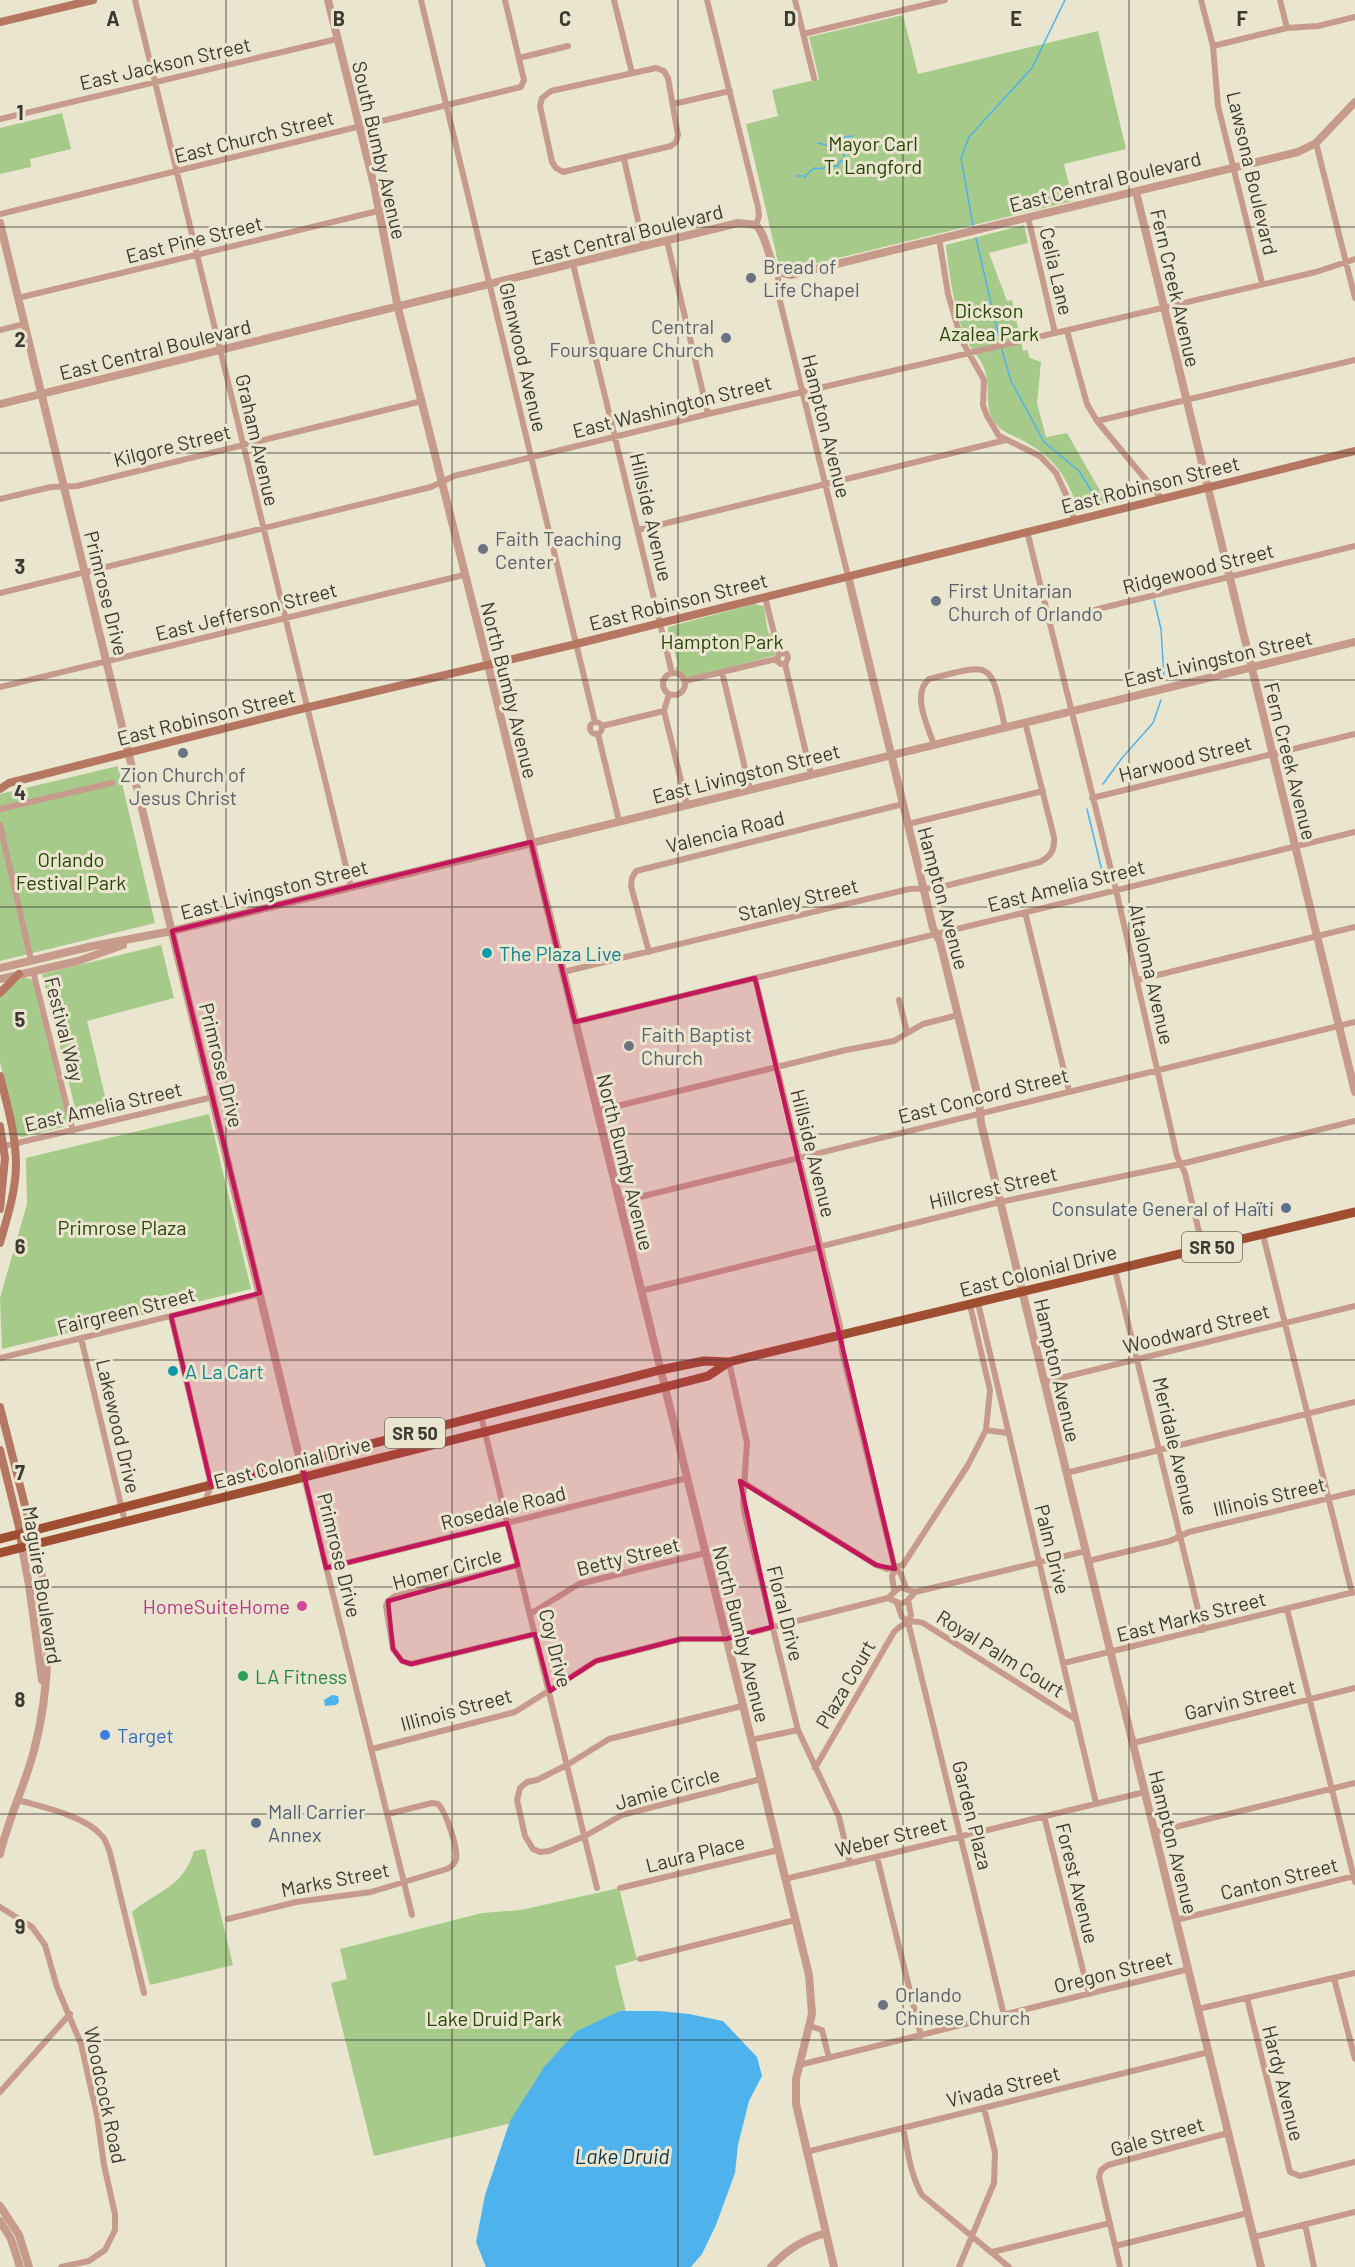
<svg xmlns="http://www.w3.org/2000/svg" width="1355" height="2267" viewBox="0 0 1355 2267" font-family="Barlow,sans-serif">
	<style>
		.green { fill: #a5ca8a }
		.water { fill: #4eb3ed }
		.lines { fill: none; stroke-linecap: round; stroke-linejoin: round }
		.stream { stroke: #4eb3ed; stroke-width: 1.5 }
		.minor { stroke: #c79b8c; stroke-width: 6 }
		.tertiary { stroke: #c79b8c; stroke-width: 8 }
		.secondary { stroke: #b57761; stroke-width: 8 }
		.trunk { stroke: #a04e32; stroke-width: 9 }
		.marked { fill: #c2185b; fill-opacity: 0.2; stroke: #c2185b; stroke-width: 4.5; stroke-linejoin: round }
		.grid { fill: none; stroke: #3c3a31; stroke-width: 1.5; stroke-opacity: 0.55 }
		.worship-dot { fill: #6b7280; stroke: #eae5cf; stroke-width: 2 }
		.culture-dot { fill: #0f9aa8; stroke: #eae5cf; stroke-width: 2 }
		.service-dot { fill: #5c6f8a; stroke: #eae5cf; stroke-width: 2 }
		.hotel-dot { fill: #d1479c; stroke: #eae5cf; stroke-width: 2 }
		.leisure-dot { fill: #2e9e5b; stroke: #eae5cf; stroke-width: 2 }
		.shop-dot { fill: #3f7fe0; stroke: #eae5cf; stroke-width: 2 }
		.labels { text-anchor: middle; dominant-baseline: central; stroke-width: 6; stroke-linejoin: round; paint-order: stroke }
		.shield { fill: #eae5cf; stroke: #706d60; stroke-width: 1.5 }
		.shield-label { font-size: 18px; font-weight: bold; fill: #3c3a31 }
		.street-label { font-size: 20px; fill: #3c3a31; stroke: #eae5cf }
		.park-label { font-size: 20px; fill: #274507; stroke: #eae5cf }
		.worship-label { font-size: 20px; fill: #5b616d; stroke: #eae5cf; text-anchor: start }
		.culture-label { font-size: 20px; fill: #0d838f; stroke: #eae5cf; text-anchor: start }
		.service-label { font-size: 20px; fill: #4e5e75; stroke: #eae5cf; text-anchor: end }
		.hotel-label { font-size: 20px; fill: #b23c85; stroke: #eae5cf; text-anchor: end }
		.leisure-label { font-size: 20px; fill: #27864d; stroke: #eae5cf; text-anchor: start }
		.shop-label { font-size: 20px; fill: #366cbe; stroke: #eae5cf; text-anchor: start }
		.water-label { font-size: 21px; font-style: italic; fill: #0c384f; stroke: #eae5cf }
		.grid-label { font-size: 20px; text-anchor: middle; font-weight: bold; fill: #3c3a31; stroke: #eae5cf; stroke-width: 6; stroke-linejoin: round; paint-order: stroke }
	</style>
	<rect width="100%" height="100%" fill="#eae5cf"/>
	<!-- green -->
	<path class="green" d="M 903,15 L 918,74 L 1098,31 L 1126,149 L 1064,164 L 1073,201 L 797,268 L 784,267 L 778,262 L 746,124 L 778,116 L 772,90 L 819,79 L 809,37 Z
		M 62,113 L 71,149 L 30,159 L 31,167 L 0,174 L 0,128 Z
		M 1024,225 L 1028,243 L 989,253 L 1007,301 L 1012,300 L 1023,351 L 1027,350 L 1030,358 L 1041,362 L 1037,403 L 1046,437 L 1067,433 L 1107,503 L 1079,510 C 1067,479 1057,460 1027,443 C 1017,437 1003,433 996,424 C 983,408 991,389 985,371 C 981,357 969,348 964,335 C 954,305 949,275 946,245 Z
		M 754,604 L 764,606 L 768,632 L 771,635 L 776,655 L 690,678 L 679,674 L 675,668 L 678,666 L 671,635 L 668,632 L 668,627 Z
		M 118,766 L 155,923 L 0,961 L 0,794 Z
		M 161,945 L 174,998 L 87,1021 L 109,1113 L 78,1120 L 42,974 Z
		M 23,977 L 31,979 L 34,983 L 68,1122 L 64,1127 L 22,1137 L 18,1136 L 16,1131 L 0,1062 L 0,998 L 5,991 Z
		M 209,1114 L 251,1289 L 2,1349 L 0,1298 L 27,1204 L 26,1158 Z
		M 205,1849 L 233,1965 L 150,1985 L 132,1912 C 158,1890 182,1889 194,1851 Z
		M 619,1888 L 637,1960 L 615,1966 L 645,2091 L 374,2156 L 331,1983 L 347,1979 L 340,1949 L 482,1913 L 521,1910 Z"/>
	<!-- water -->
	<path class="water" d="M 332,1695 L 338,1696 L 339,1702 L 336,1705 L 325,1706 L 324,1700 Z
		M 620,2011 L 659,2011 L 689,2014 L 723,2021 L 757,2057 L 762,2076 L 749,2101 L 738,2145 L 735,2173 L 716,2225 L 702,2254 L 691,2267 L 486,2267 L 476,2242 L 485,2195 L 510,2121 L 544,2067 L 577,2031 Z"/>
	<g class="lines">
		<!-- stream -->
		<path class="stream" d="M 818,143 L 842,149
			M 797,176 L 804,176
			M 805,178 L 806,175 L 814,168 C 819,170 831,166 838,166 L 839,162 L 844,160 L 844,137 L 852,136
			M 973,226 L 961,158 L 969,137 L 1032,68 L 1065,0
			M 976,238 L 1000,342
			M 1001,347 L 1011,381 L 1044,442 L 1079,471 L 1099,503
			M 1154,600 L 1161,629 L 1164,678
			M 1103,784 L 1122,758 L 1153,723 L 1161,700
			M 1087,809 L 1105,883"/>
		<!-- minor -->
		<path class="minor" d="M 135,0 L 351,887
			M 421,0 L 595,722
			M 614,0 L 632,73
			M 707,0 L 758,207 L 759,216 L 756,225
			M 795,0 L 814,78
			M 1201,0 L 1213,46 L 1218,106 L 1262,283
			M 1280,0 L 1287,28
			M 803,34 L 945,0
			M 1213,46 L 1287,28 L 1318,26 L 1355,17
			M 519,58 L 568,46
			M 656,68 L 664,71 L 668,78 L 678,135 L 676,142 L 671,146 L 563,172 L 556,168 L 552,162 L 540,106 L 542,98 L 551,91 Z
			M 673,104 L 730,91
			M 0,119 L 337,39
			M 1316,143 L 1355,298
			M 624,159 L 644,247
			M 0,214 L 521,87 L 524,80 L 505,0
			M 1028,217 L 1055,333
			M 939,238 L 948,294 L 961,339 L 984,380 L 983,405 L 987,416 L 999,436 L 1040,456 L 1056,473 L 1069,501 L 1074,520
			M 667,241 L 708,414
			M 573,264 L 672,673
			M 779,271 L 777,289 L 848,576
			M 18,298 L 378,211
			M 0,330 L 24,324
			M 1067,331 L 1087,404 L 1097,421 L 1162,499
			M 1097,421 L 1355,360
			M 0,499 L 51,487 L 77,486 L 422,401
			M 638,530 L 1006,440
			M 1027,531 L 1116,890 L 1177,1156 L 1185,1173 L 1203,1249
			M 0,593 L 431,487 L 454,476 L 708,414 L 1316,272 L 1355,259
			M 765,597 L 779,653 L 777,661 L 781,664 L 786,663 L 788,658 L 787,654 L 779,653
			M 1049,621 L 1355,546
			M 785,664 L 811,774
			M 722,672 L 750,789
			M663 684a11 11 0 1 1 22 0a11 11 0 1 1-22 0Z
			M 685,681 L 776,659
			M 0,687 L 464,575
			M 669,694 L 664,711 L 687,805
			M590 728a6 6 0 1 1 12 0a6 6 0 1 1-12 0Z
			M 602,726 L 664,711
			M 598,734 L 619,821
			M 934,745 C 928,726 911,694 929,679 C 995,662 990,661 1005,727
			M 1092,798 L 1355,734
			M 0,809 L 112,783
			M 908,824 L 1043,791
			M 0,825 L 31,960
			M 1025,912 L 1069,1091
			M 649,952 L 631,886 L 632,878 L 636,871 L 903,804
			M 33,971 L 73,1131
			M 563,972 L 909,889 L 937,888 L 1040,862 C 1051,856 1055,850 1054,837 L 1025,722
			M 755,978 L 840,1326 L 842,1351 L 895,1569 L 892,1576 L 894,1590
			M 1137,980 L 1355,927
			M 899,1000 L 907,1032
			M 575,1022 L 1355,832
			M 597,1111 L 846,1050 L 894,1041 L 923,1024 L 958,1015
			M 0,1147 L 213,1097
			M 619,1202 L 1355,1022
			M 1263,1235 L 1352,1593
			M 1115,1270 L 1203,1630
			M 641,1291 L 1000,1202 L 1181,1164 L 1355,1121
			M 978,1303 L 1096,1803
			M 171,1316 L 211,1485 L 205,1502
			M 81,1338 L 125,1522
			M 0,1358 L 260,1294
			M 729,1362 L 747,1443 L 743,1502 L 745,1515 L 798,1730 L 839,1817 L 850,1863
			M 1044,1382 L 1355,1306
			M 481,1416 L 597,1888
			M 986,1430 L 1007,1433
			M 1066,1473 L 1355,1402
			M 304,1477 L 412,1915
			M 746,1484 L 876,1565 L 887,1569 L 903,1565 L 968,1465 L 986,1430 L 990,1390 L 970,1305
			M 1088,1561 L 1170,1541 L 1189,1532 L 1355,1492
			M 518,1565 L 395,1596 L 388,1601 L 386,1606 L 393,1649 L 402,1661 L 411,1664 L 535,1634
			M 326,1568 L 687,1478
			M 895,1569 L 901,1574 L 906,1588
			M 888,1598 C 903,1584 896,1587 915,1592
			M 897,1603 L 902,1617 L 908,1622 L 1004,2015
			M 1287,1609 L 1355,1882
			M 530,1614 L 579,1584 L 705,1553
			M 908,1622 L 911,1615 L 908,1600
			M 1064,1663 L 1354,1592
			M 742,1706 L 609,1739 L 567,1765 L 537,1780 L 527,1782 L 520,1788 L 517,1800 L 525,1836 L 533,1849 L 540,1852 L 549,1851 L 585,1836 L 622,1815 L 761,1779
			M 751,1740 L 798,1730
			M 1133,1743 L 1355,1688
			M 372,1749 L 515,1712 L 596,1661 L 681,1639 L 726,1639 L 888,1598 L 901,1604 L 908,1600 L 915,1592 L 1086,1551
			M 815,1768 L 894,1632 C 903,1623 911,1619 923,1623 L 1075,1719
			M 18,1800 C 42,1807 86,1816 102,1836 C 106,1840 108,1847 110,1853 L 144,1993
			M 1044,1816 L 1089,1994
			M 1155,1832 L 1355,1783
			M 877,1857 L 921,2036
			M 785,1879 L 1145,1792
			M 620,1888 L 778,1850
			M 0,1907 L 32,1927 L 45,1945 L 57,1987 L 81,2044 L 97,2115 L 104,2165 L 115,2214 L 115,2230 L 105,2250 L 89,2261 L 61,2267
			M 228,1919 L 296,1902 L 371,1892 L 447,1869 C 451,1867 455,1864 456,1859 C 458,1847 446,1812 438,1804 L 432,1803 L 388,1814
			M 1176,1920 L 1355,1876
			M 640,1959 L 795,1920
			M 1334,1978 L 1355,2059
			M 1247,1998 L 1290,2172 L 1300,2176 L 1355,2162
			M 1198,2009 L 1355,1973
			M 810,2026 L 822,2030 L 829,2058
			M 799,2065 L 1189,1969
			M 0,2092 L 70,2014
			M 903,2128 C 908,2151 910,2174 922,2195 L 1009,2267
			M 806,2152 L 1209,2052
			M 1305,2224 L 1314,2267
			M 1254,2237 L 1355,2212
			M 1115,2246 L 1248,2213
			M 992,2252 L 1110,2223
			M 959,2267 L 994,2183 L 995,2152 L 984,2108
			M 1120,2267 L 1099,2177 L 1101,2170 L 1108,2165 L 1228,2133"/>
		<!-- tertiary -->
		<path class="tertiary" d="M 328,0 L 374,185 L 398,308 L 488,665 L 809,1975 L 812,2014 L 796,2079 L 796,2104 L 834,2267
			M 1136,192 L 1355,1092
			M 0,223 L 304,1477
			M 0,404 L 738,223 L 756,225 C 771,240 765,273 791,275 L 1298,152 L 1316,143 L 1355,102
			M 848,576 L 933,928 L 940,942 L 979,1101 L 981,1123 L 1261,2267
			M 0,968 L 93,946 L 172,931 L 1355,642
			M 0,979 L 78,961 L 123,945
			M 22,1548 L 29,1585 L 42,1680
			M 0,1854 C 8,1820 24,1787 33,1754 C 51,1689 53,1609 35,1545
			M 0,2206 L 19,2235 L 29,2267
			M 0,2221 L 11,2239 L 20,2267
			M 771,2267 C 786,2250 804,2239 826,2233"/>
		<!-- secondary -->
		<path class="secondary" d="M 0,22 L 93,0
			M 0,789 L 9,783 L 301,709 L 576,644 L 1355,451
			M 0,993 L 19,974
			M 0,1076 C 7,1105 16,1134 16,1164 C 16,1191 7,1218 0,1243
			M 0,1126 L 5,1158 L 0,1209
			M 0,1407 L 35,1545
			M 0,1450 L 19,1527 L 22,1548"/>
		<!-- trunk -->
		<path class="trunk" d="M 0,1539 L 660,1370 L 704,1361 L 729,1362
			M 0,1553 L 665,1387 L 708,1376 L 729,1362 L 749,1357 L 1355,1212"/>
	</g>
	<!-- marked area -->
	<path class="marked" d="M 531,842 L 575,1022 L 755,978 L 895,1569 L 876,1565 L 740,1481 L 772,1627 L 726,1639 L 681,1639 L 596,1661 L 550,1691 L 535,1634 L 411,1664 L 402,1661 L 393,1649 L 388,1601 L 518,1565 L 507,1523 L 326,1568 L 301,1462 L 211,1485 L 171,1316 L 260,1293 L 172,931 Z"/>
	<!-- grid -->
	<path class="grid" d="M 226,0 L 226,2267M 452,0 L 452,2267M 678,0 L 678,2267M 903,0 L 903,2267M 1129,0 L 1129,2267M 0,227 L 1355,227M 0,453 L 1355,453M 0,680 L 1355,680M 0,907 L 1355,907M 0,1134 L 1355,1134M 0,1360 L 1355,1360M 0,1587 L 1355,1587M 0,1814 L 1355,1814M 0,2040 L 1355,2040"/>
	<!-- markers -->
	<g class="worship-dot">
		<circle cx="751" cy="278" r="6"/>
		<circle cx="726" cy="338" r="6"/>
		<circle cx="483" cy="549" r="6"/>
		<circle cx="936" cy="601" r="6"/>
		<circle cx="183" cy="753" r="6"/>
		<circle cx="629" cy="1046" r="6"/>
		<circle cx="883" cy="2005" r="6"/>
	</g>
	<g class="culture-dot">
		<circle cx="487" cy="953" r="6"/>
		<circle cx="173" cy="1371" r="6"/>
	</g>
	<g class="service-dot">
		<circle cx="1286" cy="1208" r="6"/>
		<circle cx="256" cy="1823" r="6"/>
	</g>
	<circle class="hotel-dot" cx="302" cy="1606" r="6"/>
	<circle class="leisure-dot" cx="243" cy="1676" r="6"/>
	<circle class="shop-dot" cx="105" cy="1735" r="6"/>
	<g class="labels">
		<!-- shield labels -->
		<g class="shield">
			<rect x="1182" y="1232" width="60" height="30" rx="4.5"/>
			<rect x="385" y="1418" width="60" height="30" rx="4.5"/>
		</g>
		<g class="shield-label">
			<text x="1212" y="1247">SR 50</text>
			<text x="415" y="1433">SR 50</text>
		</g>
		<!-- street labels -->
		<g class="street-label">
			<text transform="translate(165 63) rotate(-13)">East Jackson Street</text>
			<text transform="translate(254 136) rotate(-14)">East Church Street</text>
			<text transform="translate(380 150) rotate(77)">South Bumby Avenue</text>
			<text transform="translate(1253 173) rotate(77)">Lawsona Boulevard</text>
			<text transform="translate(1105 181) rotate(-14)">East Central Boulevard</text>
			<text transform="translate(627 234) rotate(-14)">East Central Boulevard</text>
			<text transform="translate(194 239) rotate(-14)">East Pine Street</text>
			<text transform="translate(1057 271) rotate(77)">Celia Lane</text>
			<text transform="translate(1176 288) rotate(77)">Fern Creek Avenue</text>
			<text transform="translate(155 349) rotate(-14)">East Central Boulevard</text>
			<text transform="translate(524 357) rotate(77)">Glenwood Avenue</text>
			<text transform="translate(672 406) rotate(-14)">East Washington Street</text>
			<text transform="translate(827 426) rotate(76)">Hampton Avenue</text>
			<text transform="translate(258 440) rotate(77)">Graham Avenue</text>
			<text transform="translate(172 445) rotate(-14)">Kilgore Street</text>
			<text transform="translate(1150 484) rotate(-14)">East Robinson Street</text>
			<text transform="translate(652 517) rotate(77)">Hillside Avenue</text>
			<text transform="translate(1198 568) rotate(-14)">Ridgewood Street</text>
			<text transform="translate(107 593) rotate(76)">Primrose Drive</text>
			<text transform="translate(678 601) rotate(-14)">East Robinson Street</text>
			<text transform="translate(246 611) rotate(-14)">East Jefferson Street</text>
			<text transform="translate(1218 658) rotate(-13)">East Livingston Street</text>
			<text transform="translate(510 690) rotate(76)">North Bumby Avenue</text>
			<text transform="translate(206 716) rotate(-14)">East Robinson Street</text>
			<text transform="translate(1185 758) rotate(-14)">Harwood Street</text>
			<text transform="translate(1291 761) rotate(76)">Fern Creek Avenue</text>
			<text transform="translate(746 773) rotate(-14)">East Livingston Street</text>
			<text transform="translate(725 831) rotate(-14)">Valencia Road</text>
			<text transform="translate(1066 885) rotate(-14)">East Amelia Street</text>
			<text transform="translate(274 889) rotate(-14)">East Livingston Street</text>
			<text transform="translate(944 898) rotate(75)">Hampton Avenue</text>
			<text transform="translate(798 899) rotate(-14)">Stanley Street</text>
			<text transform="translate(1152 974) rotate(77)">Altaloma Avenue</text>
			<text transform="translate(65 1029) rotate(76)">Festival Way</text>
			<text transform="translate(222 1065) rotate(76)">Primrose Drive</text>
			<text transform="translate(983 1095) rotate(-14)">East Concord Street</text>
			<text transform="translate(103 1106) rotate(-13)">East Amelia Street</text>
			<text transform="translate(814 1153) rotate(76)">Hillside Avenue</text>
			<text transform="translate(626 1162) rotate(76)">North Bumby Avenue</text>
			<text transform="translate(993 1187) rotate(-13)">Hillcrest Street</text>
			<text transform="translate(1038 1270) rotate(-14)">East Colonial Drive</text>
			<text transform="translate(126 1310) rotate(-14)">Fairgreen Street</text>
			<text transform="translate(1196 1328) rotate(-14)">Woodward Street</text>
			<text transform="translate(1058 1370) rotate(77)">Hampton Avenue</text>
			<text transform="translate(119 1426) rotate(77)">Lakewood Drive</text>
			<text transform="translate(1176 1446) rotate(77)">Meridale Avenue</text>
			<text transform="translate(292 1462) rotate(-14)">East Colonial Drive</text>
			<text transform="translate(1269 1496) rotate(-13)">Illinois Street</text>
			<text transform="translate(503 1507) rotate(-14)">Rosedale Road</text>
			<text transform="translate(1053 1549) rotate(76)">Palm Drive</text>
			<text transform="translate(340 1555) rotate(76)">Primrose Drive</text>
			<text transform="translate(628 1556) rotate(-14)">Betty Street</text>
			<text transform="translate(447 1568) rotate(-15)">Homer Circle</text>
			<text transform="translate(43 1585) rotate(81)">Maguire Boulevard</text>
			<text transform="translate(786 1613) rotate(76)">Floral Drive</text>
			<text transform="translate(1191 1616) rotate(-14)">East Marks Street</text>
			<text transform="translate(742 1634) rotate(76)">North Bumby Avenue</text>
			<text transform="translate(556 1648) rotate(76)">Coy Drive</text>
			<text transform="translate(1001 1653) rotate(32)">Royal Palm Court</text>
			<text transform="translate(845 1684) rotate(-60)">Plaza Court</text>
			<text transform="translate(1240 1699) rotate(-14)">Garvin Street</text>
			<text transform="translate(456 1709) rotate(-15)">Illinois Street</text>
			<text transform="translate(667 1788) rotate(-16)">Jamie Circle</text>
			<text transform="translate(973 1815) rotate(76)">Garden Plaza</text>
			<text transform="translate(891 1836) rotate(-14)">Weber Street</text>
			<text transform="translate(1174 1842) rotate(76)">Hampton Avenue</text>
			<text transform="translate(695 1853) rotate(-14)">Laura Place</text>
			<text transform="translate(1279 1878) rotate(-14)">Canton Street</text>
			<text transform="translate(335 1879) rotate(-11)">Marks Street</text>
			<text transform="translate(1078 1883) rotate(76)">Forest Avenue</text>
			<text transform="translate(1113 1971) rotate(-14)">Oregon Street</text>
			<text transform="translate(1284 2083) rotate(76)">Hardy Avenue</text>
			<text transform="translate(1003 2086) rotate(-14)">Vivada Street</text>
			<text transform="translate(106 2095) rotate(78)">Woodcock Road</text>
			<text transform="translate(1157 2136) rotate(-16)">Gale Street</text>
		</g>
		<!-- park labels -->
		<g class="park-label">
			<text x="873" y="143">Mayor Carl<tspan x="873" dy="23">T. Langford</tspan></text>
			<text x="989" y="310">Dickson<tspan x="989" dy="23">Azalea Park</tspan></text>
			<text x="722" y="641">Hampton Park</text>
			<text x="71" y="859">Orlando<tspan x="71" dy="23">Festival Park</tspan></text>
			<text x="122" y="1227">Primrose Plaza</text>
			<text x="494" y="2018">Lake Druid Park</text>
		</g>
		<!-- worship labels -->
		<g class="worship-label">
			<text x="763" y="266">Bread of<tspan x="763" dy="23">Life Chapel</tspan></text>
			<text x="714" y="326" text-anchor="end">Central<tspan x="714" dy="23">Foursquare Church</tspan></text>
			<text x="495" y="538">Faith Teaching<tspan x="495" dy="23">Center</tspan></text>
			<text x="948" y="590">First Unitarian<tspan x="948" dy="23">Church of Orlando</tspan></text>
			<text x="183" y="774" text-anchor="middle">Zion Church of<tspan x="183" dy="23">Jesus Christ</tspan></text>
			<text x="641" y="1034">Faith Baptist<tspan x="641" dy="23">Church</tspan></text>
			<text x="895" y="1994">Orlando<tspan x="895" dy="23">Chinese Church</tspan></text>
		</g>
		<!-- culture labels -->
		<g class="culture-label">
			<text x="499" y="953">The Plaza Live</text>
			<text x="185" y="1371">A La Cart</text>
		</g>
		<!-- service labels -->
		<g class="service-label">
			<text x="1274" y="1208">Consulate General of Haïti</text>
			<text x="268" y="1811" text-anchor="start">Mall Carrier<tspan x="268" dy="23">Annex</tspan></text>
		</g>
		<!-- hotel labels -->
		<g class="hotel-label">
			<text x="290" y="1606">HomeSuiteHome</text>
		</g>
		<!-- leisure labels -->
		<g class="leisure-label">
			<text x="255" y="1676">LA Fitness</text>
		</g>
		<!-- shop labels -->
		<g class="shop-label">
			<text x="117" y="1735">Target</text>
		</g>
		<!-- water labels -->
		<g class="water-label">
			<text x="622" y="2155">Lake Druid</text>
		</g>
	</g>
	<g class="grid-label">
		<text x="113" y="26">A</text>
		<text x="339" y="26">B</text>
		<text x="565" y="26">C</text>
		<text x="790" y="26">D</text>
		<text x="1016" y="26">E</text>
		<text x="1242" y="26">F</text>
		<text x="20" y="120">1</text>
		<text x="20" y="347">2</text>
		<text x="20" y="574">3</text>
		<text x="20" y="800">4</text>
		<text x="20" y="1027">5</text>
		<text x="20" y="1254">6</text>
		<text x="20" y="1480">7</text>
		<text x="20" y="1707">8</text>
		<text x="20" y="1934">9</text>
	</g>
</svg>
